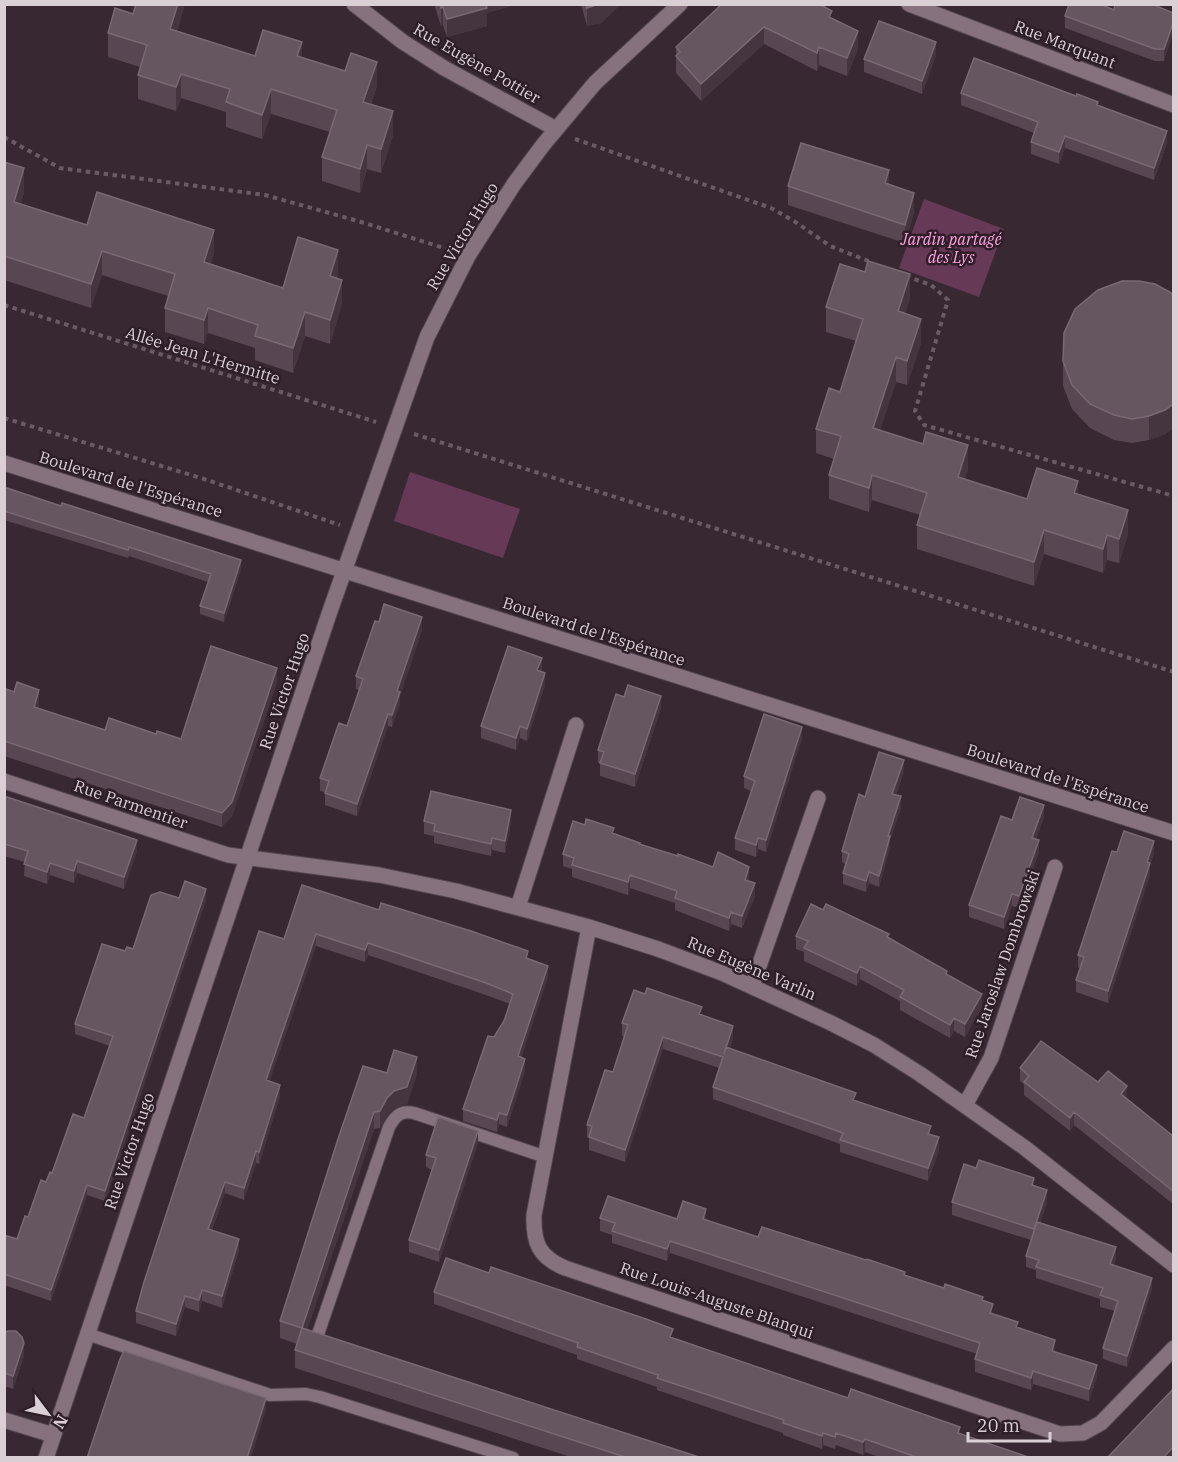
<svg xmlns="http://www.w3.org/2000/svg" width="1178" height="1462" viewBox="0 0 1178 1462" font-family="'IBM Plex Serif',serif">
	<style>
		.green { fill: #663957 }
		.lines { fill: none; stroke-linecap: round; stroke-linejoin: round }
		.service-casing { stroke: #53464e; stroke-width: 14 }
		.minor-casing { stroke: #53464e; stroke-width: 17 }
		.tertiary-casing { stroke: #53464e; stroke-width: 17 }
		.path { stroke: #695b64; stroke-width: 4; stroke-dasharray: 4.5 4.5; stroke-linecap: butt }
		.service { stroke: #85727e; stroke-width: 12 }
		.minor { stroke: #85727e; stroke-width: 15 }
		.tertiary { stroke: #85727e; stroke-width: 15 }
		.wall { fill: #584752 }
		.shaded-wall { fill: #45353f }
		.building { fill: #665660; stroke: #786972; stroke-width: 1.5 }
		.labels { text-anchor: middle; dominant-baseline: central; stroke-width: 5; stroke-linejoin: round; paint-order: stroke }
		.street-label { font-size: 16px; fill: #d9cfd5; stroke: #2e1e28 }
		.park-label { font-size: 16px; font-style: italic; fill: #fea1df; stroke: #2e1e28 }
	</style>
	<rect width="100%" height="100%" fill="#382832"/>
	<!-- green -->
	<path class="green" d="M 924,199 L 1004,229 L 979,297 L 899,268 Z
		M 410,472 L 520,509 L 503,558 L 394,521 Z"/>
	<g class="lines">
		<defs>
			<path id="service" d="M 87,1334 L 270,1395 L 306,1394 L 320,1397 L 513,1458
				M 316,1340 L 389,1127 C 395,1116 401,1110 414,1113 L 546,1157"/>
			<path id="minor" d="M 354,4 L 403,42 L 444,68 L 556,129
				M 909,4 L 1174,105
				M 4,781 L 228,855 L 379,875 L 456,891 L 589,927 L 658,949 L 722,973 L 831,1023 L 874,1045 L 920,1074 L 1025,1148 L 1174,1265
				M 518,907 L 576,725
				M 589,927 L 534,1215 C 533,1243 539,1257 565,1268 L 1060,1434 L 1083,1433 L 1101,1423 L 1174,1348
				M 752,986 L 818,798
				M 965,1105 L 991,1058 L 1055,867
				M 4,1420 L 53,1435"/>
			<path id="tertiary" d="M 4,463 L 1174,833
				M 46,1458 L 330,611 L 427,337 L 468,256 L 514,184 L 543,145 L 595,83 L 680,4"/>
		</defs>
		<!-- service casing -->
		<use href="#service" class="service-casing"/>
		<!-- minor casing -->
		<use href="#minor" class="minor-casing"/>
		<!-- tertiary casing -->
		<use href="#tertiary" class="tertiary-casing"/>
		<!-- path -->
		<path class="path" d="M 4,137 L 60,168 L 265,195 L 358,221 L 447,249
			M 575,139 L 771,208 L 797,223 L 830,246 L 871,262
			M 906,276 L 931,285 L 948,300 L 915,411 L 924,425 L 1174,496
			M 4,305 L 376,422
			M 4,418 L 204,479 L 340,525
			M 414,434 L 1174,672"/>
		<!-- service -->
		<use href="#service" class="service"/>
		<!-- minor -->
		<use href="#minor" class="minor"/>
		<!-- tertiary -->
		<use href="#tertiary" class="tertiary"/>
	</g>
	<!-- wall -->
	<path class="wall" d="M 136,4 L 185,4 L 177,31 L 255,56 L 302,57 L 377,86 L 371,104 L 393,135 L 381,173 L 367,169 L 360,193 L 322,181 L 322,157 L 330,132 L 271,114 L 262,139 L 226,127 L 226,112 L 181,98 L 176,111 L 138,99 L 138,75 L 140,67 L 108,57 L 108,33 L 133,14 Z
		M 434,4 L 517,4 L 487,13 L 487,26 L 447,37 L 443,25 L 441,26 Z
		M 581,4 L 619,4 L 619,6 L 601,23 L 587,26 Z
		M 722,4 L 832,18 L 858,49 L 847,76 L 819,65 L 817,71 L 764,44 L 701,101 L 676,73 L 676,47 Z
		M 1114,10 L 1173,13 L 1164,61 L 1155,61 L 1065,28 L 1065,16 Z
		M 936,55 L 922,94 L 864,72 L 864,59 Z
		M 961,93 L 1098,105 L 1167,143 L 1154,180 L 1065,148 L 1059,164 L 1031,154 L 1031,142 L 1034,133 L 961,105 Z
		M 4,162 L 24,193 L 20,204 L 87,225 L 214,254 L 210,265 L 283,288 L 338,274 L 337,278 L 342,304 L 330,344 L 305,336 L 293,373 L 255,360 L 255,348 L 208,333 L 204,344 L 165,332 L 165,308 L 168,296 L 102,275 L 91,308 L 4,280 Z
		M 889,184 L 914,212 L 905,243 L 788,205 L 788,186 Z
		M 1173,295 L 1173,428 L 1165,434 L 1149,440 L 1132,443 L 1114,440 L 1090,428 L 1072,409 L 1063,386 L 1063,361 Z
		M 910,298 L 905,313 L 921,343 L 907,385 L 896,382 L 880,430 L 968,470 L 964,479 L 1027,499 L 1078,494 L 1128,534 L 1119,563 L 1107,560 L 1103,573 L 1044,554 L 1034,586 L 917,549 L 917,525 L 920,515 L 872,500 L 869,512 L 829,499 L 829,475 L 834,459 L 816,453 L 816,429 L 840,392 L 856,341 L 826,332 L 826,307 Z
		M 4,487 L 61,506 L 241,569 L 224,622 L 200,614 L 200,606 L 208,582 L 129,556 L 128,558 L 4,520 Z
		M 422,630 L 400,696 L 400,704 L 392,727 L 388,726 L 357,816 L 325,805 L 325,792 L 320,791 L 320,778 L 347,726 L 359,690 L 356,689 L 356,676 Z
		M 542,670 L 541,671 L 545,685 L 527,741 L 520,738 L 516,750 L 481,738 L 481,726 Z
		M 277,682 L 232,816 L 222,827 L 4,756 L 4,688 L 39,704 L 38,708 L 105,730 L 156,734 L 181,739 Z
		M 661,708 L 635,787 L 600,776 L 600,763 L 598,763 L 598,750 Z
		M 802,738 L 766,852 L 758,849 L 756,857 L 735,850 L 735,838 L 751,791 L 744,788 L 744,776 Z
		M 904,771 L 896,795 L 901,808 L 890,840 L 890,848 L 879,887 L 869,883 L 866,892 L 843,884 L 843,873 L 845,864 L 842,862 L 842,851 L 865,797 Z
		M 4,796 L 137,851 L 124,889 L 77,873 L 74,883 L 50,875 L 47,884 L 24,876 L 25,862 L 4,856 Z
		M 1044,817 L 1036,839 L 1039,852 L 1019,908 L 1012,906 L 1004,929 L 969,917 L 969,905 L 1012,820 Z
		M 424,821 L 511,822 L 505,853 L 492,850 L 491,856 L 434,843 L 434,836 L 424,834 Z
		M 614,834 L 640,844 L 749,880 L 748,881 L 755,896 L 742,928 L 731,924 L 729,931 L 675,910 L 675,903 L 630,888 L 628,895 L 572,877 L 572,869 L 563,866 L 563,854 Z
		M 1117,852 L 1154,853 L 1150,866 L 1150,875 L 1108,1003 L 1076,992 L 1076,980 L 1080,968 L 1078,967 L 1078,955 Z
		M 302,885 L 528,959 L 548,977 L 521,1058 L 525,1071 L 507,1127 L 499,1124 L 497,1132 L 463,1121 L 463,1109 L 494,1037 L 504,1021 L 510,1004 L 486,995 L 368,955 L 365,962 L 316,946 L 269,1082 L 280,1097 L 259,1164 L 256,1163 L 244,1200 L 225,1193 L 212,1230 L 239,1250 L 222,1308 L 202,1301 L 199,1312 L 185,1307 L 176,1336 L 136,1323 L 136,1311 L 284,939 Z
		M 179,898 L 206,900 L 105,1201 L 87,1195 L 51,1301 L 4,1285 L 4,1235 L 17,1239 L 46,1182 L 84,1118 L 110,1046 L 75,1034 L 75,1024 L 125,951 L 133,949 Z
		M 823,910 L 889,937 L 947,974 L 982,1007 L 965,1037 L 954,1031 L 950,1038 L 900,1010 L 900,1001 L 860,979 L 857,986 L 804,961 L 804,952 L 796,949 L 796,936 Z
		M 702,1015 L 733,1039 L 729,1049 L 856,1101 L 931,1134 L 939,1150 L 928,1181 L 840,1152 L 840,1144 L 713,1099 L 713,1087 L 719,1068 L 663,1049 L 625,1162 L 589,1150 L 589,1138 L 587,1137 L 587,1125 L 613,1072 L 624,1036 L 622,1036 L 622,1023 Z
		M 1020,1068 L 1098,1082 L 1127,1099 L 1173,1136 L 1173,1204 L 1074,1125 L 1070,1131 L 1024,1095 L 1024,1084 L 1020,1081 Z
		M 387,1073 L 417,1074 L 407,1104 L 394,1108 L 387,1115 L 380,1128 L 374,1129 L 307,1330 L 702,1458 L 574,1458 L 295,1368 L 295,1350 L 297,1344 L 280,1338 L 280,1321 Z
		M 478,1143 L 439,1262 L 409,1252 L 409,1240 L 432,1170 L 426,1167 L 426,1155 Z
		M 1034,1186 L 1047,1203 L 1040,1223 L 1116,1258 L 1114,1265 L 1152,1289 L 1127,1367 L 1103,1359 L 1103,1348 L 1115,1311 L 1100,1307 L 1100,1299 L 1036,1278 L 1036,1270 L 1026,1267 L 1026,1256 L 1031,1240 L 952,1215 L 952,1202 Z
		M 600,1218 L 706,1220 L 758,1237 L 905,1275 L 983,1301 L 993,1314 L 1097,1377 L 1089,1401 L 1033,1384 L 1031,1390 L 975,1372 L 975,1359 L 977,1354 L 670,1253 L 667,1261 L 612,1243 L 612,1235 L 600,1231 Z
		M 434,1292 L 673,1338 L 848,1398 L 1031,1458 L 882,1458 L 865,1452 L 863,1455 L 836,1445 L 835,1449 L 823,1445 L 822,1449 L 783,1435 L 783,1433 L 657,1390 L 657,1387 L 577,1359 L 577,1355 L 434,1304 Z
		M 4,1333 L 24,1356 L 13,1389 L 4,1386 Z"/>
	<!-- shaded-wall -->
	<path class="shaded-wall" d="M 178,4 L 185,4 L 170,53 L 170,29 Z
		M 484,4 L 517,4 L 487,13 L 487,26 L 447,37 L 447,19 Z
		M 599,4 L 619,4 L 619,6 L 601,23 L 587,26 L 587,8 Z
		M 443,7 L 443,25 L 441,26 L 441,8 Z
		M 1173,23 L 1173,35 L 1164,61 L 1164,49 Z
		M 764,27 L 764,44 L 701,101 L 701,84 Z
		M 858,31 L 858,49 L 847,76 L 847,58 Z
		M 302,42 L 302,67 L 297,56 Z
		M 936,42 L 936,55 L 922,94 L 922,81 Z
		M 819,47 L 819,65 L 817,71 L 817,53 Z
		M 377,62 L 377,86 L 363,126 L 363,102 Z
		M 181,74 L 181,98 L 176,111 L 176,87 Z
		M 271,89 L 271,114 L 262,139 L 262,115 Z
		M 393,111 L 393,135 L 381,173 L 381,149 Z
		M 1167,131 L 1167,143 L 1154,180 L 1154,168 Z
		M 1065,136 L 1065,148 L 1059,164 L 1059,152 Z
		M 367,145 L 367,169 L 360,193 L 360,169 Z
		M 24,168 L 24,193 L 14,226 L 14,202 Z
		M 889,170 L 889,189 L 885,183 Z
		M 914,193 L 914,212 L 905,243 L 905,225 Z
		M 214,230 L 214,254 L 204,287 L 204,262 Z
		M 338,250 L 338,274 L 330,300 L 330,276 Z
		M 102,251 L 102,275 L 91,308 L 91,284 Z
		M 910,274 L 910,298 L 898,335 L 898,311 Z
		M 342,280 L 342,304 L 330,344 L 330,320 Z
		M 208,308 L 208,333 L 204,344 L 204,320 Z
		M 305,312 L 305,336 L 293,373 L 293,348 Z
		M 921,319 L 921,343 L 907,385 L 907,361 Z
		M 896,357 L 896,382 L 873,452 L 873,428 Z
		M 1173,404 L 1173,428 L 1165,434 L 1149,440 L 1149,416 Z
		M 968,445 L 968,470 L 958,501 L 958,477 Z
		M 872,475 L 872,500 L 869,512 L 869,488 Z
		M 1078,481 L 1078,505 L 1074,493 Z
		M 1128,510 L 1128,534 L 1119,563 L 1119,539 Z
		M 1044,530 L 1044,554 L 1034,586 L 1034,562 Z
		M 1107,535 L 1107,560 L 1103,573 L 1103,549 Z
		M 241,560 L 241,569 L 224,622 L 224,613 Z
		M 422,617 L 422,630 L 400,696 L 400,704 L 392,727 L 392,715 L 397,691 Z
		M 542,658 L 542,670 L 537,682 L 537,670 Z
		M 277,668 L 277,682 L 232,816 L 222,827 L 222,813 Z
		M 545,673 L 545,685 L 527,741 L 527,729 Z
		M 39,690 L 39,704 L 34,721 L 34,707 Z
		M 661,696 L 661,708 L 635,787 L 635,774 Z
		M 388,714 L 388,726 L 357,816 L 357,804 Z
		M 520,726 L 520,738 L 516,750 L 516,738 Z
		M 802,727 L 802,738 L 766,852 L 766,840 Z
		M 904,760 L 904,771 L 892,805 L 892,794 Z
		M 901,796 L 901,808 L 890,840 L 890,848 L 879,887 L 879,876 L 888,836 Z
		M 1044,805 L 1044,817 L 1032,850 L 1032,838 Z
		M 511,810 L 511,822 L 505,853 L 505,841 Z
		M 492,838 L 492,850 L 491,856 L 491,844 Z
		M 758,838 L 758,849 L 756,857 L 756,845 Z
		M 137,840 L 137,851 L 124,889 L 124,877 Z
		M 1039,840 L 1039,852 L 1019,908 L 1019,896 Z
		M 1154,841 L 1154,853 L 1150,866 L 1150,875 L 1108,1003 L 1108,991 Z
		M 77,861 L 77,873 L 74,883 L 74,871 Z
		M 50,863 L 50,875 L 47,884 L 47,872 Z
		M 749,867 L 749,880 L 745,892 L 745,880 Z
		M 869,872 L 869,883 L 866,892 L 866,881 Z
		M 630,875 L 630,888 L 628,895 L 628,882 Z
		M 755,883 L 755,896 L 742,928 L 742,916 Z
		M 206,889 L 206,900 L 105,1201 L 105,1191 Z
		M 1012,894 L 1012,906 L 1004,929 L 1004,917 Z
		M 731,912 L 731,924 L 729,931 L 729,918 Z
		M 316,934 L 316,946 L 266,1092 L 266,1080 Z
		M 368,943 L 368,955 L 365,962 L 365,950 Z
		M 548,966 L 548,977 L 518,1068 L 518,1056 Z
		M 860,966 L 860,979 L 857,986 L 857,973 Z
		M 982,994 L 982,1007 L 965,1037 L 965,1024 Z
		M 954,1018 L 954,1031 L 950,1038 L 950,1025 Z
		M 733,1026 L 733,1039 L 724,1066 L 724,1054 Z
		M 663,1037 L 663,1049 L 625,1162 L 625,1150 Z
		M 417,1057 L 417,1074 L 407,1104 L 394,1108 L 387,1115 L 380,1128 L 380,1111 L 387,1098 Z
		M 525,1059 L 525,1071 L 507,1127 L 507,1115 Z
		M 280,1085 L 280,1097 L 259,1164 L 259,1152 Z
		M 1127,1086 L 1127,1099 L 1121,1094 Z
		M 374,1112 L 374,1129 L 302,1345 L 302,1328 Z
		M 1074,1112 L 1074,1125 L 1070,1131 L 1070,1118 Z
		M 499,1113 L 499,1124 L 497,1132 L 497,1120 Z
		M 478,1131 L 478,1143 L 439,1262 L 439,1250 Z
		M 939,1137 L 939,1150 L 928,1181 L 928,1168 Z
		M 256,1151 L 256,1163 L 244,1200 L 244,1188 Z
		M 225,1182 L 225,1193 L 208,1240 L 208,1229 Z
		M 87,1185 L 87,1195 L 51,1301 L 51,1290 Z
		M 1047,1190 L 1047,1203 L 1034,1241 L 1034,1229 Z
		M 706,1209 L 706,1221 L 703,1219 Z
		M 239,1239 L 239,1250 L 222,1308 L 222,1296 Z
		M 670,1241 L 670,1253 L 667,1261 L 667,1249 Z
		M 1116,1247 L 1116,1258 L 1110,1275 L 1110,1264 Z
		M 1152,1278 L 1152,1289 L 1127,1367 L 1127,1356 Z
		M 202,1290 L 202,1301 L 199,1312 L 199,1300 Z
		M 185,1296 L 185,1307 L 176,1336 L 176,1324 Z
		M 1055,1340 L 1055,1353 L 1052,1351 Z
		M 24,1343 L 24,1356 L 13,1389 L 13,1376 Z
		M 1097,1365 L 1097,1377 L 1089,1401 L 1089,1389 Z
		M 1033,1371 L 1033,1384 L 1031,1390 L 1031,1378 Z
		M 266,1398 L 266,1410 L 251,1458 L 247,1458 Z
		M 823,1433 L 823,1445 L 822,1449 L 822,1436 Z
		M 865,1439 L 865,1452 L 863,1455 L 863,1442 Z
		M 1173,1447 L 1173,1458 L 1163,1458 Z"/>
	<!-- building -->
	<path class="building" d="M 136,4 L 178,4 L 170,29 L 255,56 L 263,30 L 302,42 L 297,56 L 345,71 L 351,53 L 377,62 L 363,102 L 393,111 L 381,149 L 367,145 L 360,169 L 322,157 L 337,110 L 271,89 L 262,115 L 226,102 L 230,89 L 181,74 L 176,87 L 138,75 L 147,45 L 108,33 L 115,8 L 133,14 Z
		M 440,4 L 486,4 L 487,8 L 447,19 L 443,7 L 441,8 Z
		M 586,4 L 599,4 L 587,8 Z
		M 722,4 L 819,4 L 832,11 L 829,17 L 858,31 L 847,58 L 819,47 L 817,53 L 764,27 L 701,84 L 676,56 L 680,52 L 676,47 Z
		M 1069,4 L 1100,4 L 1114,10 L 1115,4 L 1152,4 L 1173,13 L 1173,23 L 1164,49 L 1155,49 L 1065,16 Z
		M 879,21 L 936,42 L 922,81 L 864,59 Z
		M 974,58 L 1076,96 L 1077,94 L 1098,102 L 1097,105 L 1167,131 L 1154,168 L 1065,136 L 1059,152 L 1031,142 L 1038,122 L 961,93 Z
		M 801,143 L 889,170 L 885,183 L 914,193 L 905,225 L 788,186 Z
		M 4,162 L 24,168 L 14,202 L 87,225 L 97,192 L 214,230 L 204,262 L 283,288 L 298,237 L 338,250 L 330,276 L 342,280 L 330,320 L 305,312 L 293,348 L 255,336 L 258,325 L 208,308 L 204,320 L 165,308 L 175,274 L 102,251 L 91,284 L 4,256 Z
		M 868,261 L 910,274 L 898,311 L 921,319 L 907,361 L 896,357 L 873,428 L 923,444 L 926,432 L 968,445 L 958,477 L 1027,499 L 1037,468 L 1078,481 L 1074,493 L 1128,510 L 1119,539 L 1107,535 L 1103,549 L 1044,530 L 1034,562 L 917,525 L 927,493 L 872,475 L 869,488 L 829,475 L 841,436 L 816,429 L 829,388 L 840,392 L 863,319 L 826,307 L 840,264 L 865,272 Z
		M 1122,281 L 1139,281 L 1155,284 L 1170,292 L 1173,295 L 1173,404 L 1165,410 L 1149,416 L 1132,419 L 1114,415 L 1090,404 L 1072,385 L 1063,361 L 1064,333 L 1075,309 L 1098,290 Z
		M 4,487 L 61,506 L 62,503 L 241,560 L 224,613 L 200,606 L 211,574 L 129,547 L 128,550 L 4,511 Z
		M 384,604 L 422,617 L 397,691 L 400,692 L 392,715 L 388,714 L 357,804 L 325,793 L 329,781 L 320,778 L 339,723 L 347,726 L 363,679 L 356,676 L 375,621 L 379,622 Z
		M 211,646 L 277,668 L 232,802 L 222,813 L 4,741 L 4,688 L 14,692 L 17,682 L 39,690 L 34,707 L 105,730 L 109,718 L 156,734 L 157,731 L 181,739 Z
		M 508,646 L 542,658 L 537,670 L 545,673 L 527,729 L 520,726 L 516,738 L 481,726 Z
		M 628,685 L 661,696 L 635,774 L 600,763 L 604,752 L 598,750 L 616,694 L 624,697 Z
		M 764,714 L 802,727 L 766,840 L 758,838 L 756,845 L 735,838 L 755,781 L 744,776 Z
		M 879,752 L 904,760 L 892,794 L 901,796 L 888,836 L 890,836 L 879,876 L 869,872 L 866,881 L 843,873 L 849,854 L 842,851 L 859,794 L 865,797 Z
		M 431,791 L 511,810 L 505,841 L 492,838 L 491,844 L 434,831 L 435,824 L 424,821 Z
		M 4,796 L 137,840 L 124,877 L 77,861 L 74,871 L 50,863 L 47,872 L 24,864 L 28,851 L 4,844 Z
		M 1020,797 L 1044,805 L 1032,838 L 1039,840 L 1019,896 L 1012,894 L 1004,917 L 969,905 L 1001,816 L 1012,820 Z
		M 586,819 L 614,828 L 612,833 L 640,843 L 639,844 L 678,856 L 678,854 L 713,867 L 718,852 L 749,867 L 745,880 L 755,883 L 742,916 L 731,912 L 729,918 L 675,898 L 677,891 L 630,875 L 628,882 L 572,865 L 574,858 L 563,854 L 573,821 L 585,825 Z
		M 1124,831 L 1154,841 L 1147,862 L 1150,863 L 1108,991 L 1076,980 L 1084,957 L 1078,955 L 1112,851 L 1117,852 Z
		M 185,881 L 206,889 L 105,1191 L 87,1185 L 51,1290 L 4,1274 L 4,1235 L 17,1239 L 25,1216 L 28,1217 L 41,1180 L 46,1182 L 50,1172 L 52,1173 L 73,1114 L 84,1118 L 113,1036 L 75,1024 L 102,944 L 125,951 L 127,947 L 133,949 L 151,895 L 160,892 L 179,898 Z
		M 302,885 L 379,910 L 381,903 L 471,931 L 528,951 L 526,958 L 548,966 L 518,1056 L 525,1059 L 507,1115 L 499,1113 L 497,1120 L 463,1109 L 488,1036 L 494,1037 L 504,1021 L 513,994 L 486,983 L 368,943 L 365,950 L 316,934 L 266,1080 L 280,1085 L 259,1152 L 256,1151 L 244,1188 L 225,1182 L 208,1229 L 239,1239 L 222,1296 L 202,1290 L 199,1300 L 185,1296 L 176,1324 L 136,1311 L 144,1282 L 259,931 L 284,939 Z
		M 811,904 L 823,910 L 826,904 L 889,934 L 887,937 L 947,971 L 946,974 L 982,994 L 965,1024 L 954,1018 L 950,1025 L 900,997 L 904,990 L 860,966 L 857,973 L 804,948 L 808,941 L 796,936 Z
		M 647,988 L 702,1007 L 699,1014 L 733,1026 L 724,1054 L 726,1047 L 856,1093 L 853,1100 L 931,1126 L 928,1134 L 939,1137 L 928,1168 L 840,1140 L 843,1133 L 713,1087 L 723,1057 L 663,1037 L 625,1150 L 589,1137 L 592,1126 L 587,1125 L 605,1070 L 613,1072 L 628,1025 L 622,1023 L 634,990 L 645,994 Z
		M 1041,1041 L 1098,1082 L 1108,1071 L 1127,1086 L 1121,1094 L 1173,1136 L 1173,1191 L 1074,1112 L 1070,1118 L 1024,1082 L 1029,1076 L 1020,1068 Z
		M 394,1050 L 417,1057 L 407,1087 L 394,1091 L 387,1098 L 380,1111 L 374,1112 L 302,1328 L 702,1458 L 628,1458 L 295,1350 L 302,1328 L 280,1321 L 338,1139 L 363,1066 L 387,1073 Z
		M 438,1117 L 478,1131 L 439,1250 L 409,1240 L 436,1158 L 426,1155 Z
		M 979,1160 L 1034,1178 L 1032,1185 L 1047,1190 L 1034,1229 L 952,1202 L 964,1164 L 976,1168 Z
		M 608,1196 L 677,1219 L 683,1201 L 706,1209 L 703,1219 L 758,1237 L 762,1227 L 866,1260 L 867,1259 L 905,1272 L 904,1275 L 944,1288 L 945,1284 L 983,1297 L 982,1300 L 993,1304 L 990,1313 L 1018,1322 L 1016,1327 L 1055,1340 L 1052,1351 L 1097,1365 L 1089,1389 L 1033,1371 L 1031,1378 L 975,1359 L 980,1343 L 670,1241 L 667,1249 L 612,1231 L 615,1223 L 600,1218 Z
		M 1037,1222 L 1116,1247 L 1110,1264 L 1152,1278 L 1127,1356 L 1103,1348 L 1118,1301 L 1100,1295 L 1103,1288 L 1036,1267 L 1039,1260 L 1026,1256 Z
		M 446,1258 L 489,1273 L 491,1267 L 646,1319 L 673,1329 L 670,1337 L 848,1398 L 851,1389 L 960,1427 L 958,1433 L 1031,1458 L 919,1458 L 865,1439 L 863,1442 L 836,1433 L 835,1437 L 823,1433 L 822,1436 L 783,1423 L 784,1420 L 657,1378 L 658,1375 L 577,1347 L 578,1343 L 434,1292 Z
		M 8,1331 L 16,1331 L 22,1337 L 24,1343 L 13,1376 L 4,1373 L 4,1333 Z
		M 124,1351 L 266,1398 L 247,1458 L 87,1458 L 120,1359 Z
		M 1173,1389 L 1173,1447 L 1163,1458 L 1107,1458 Z"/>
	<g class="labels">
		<!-- street labels -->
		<g class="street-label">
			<text transform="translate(1065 44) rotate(21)">Rue Marquant</text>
			<text transform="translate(477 63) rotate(30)">Rue Eugène Pottier</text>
			<text transform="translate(462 236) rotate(-59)">Rue Victor Hugo</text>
			<text transform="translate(203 355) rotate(17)">Allée Jean L'Hermitte</text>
			<text transform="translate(131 484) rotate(17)">Boulevard de l'Espérance</text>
			<text transform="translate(594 631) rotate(18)">Boulevard de l'Espérance</text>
			<text transform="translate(284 691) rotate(-71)">Rue Victor Hugo</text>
			<text transform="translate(1058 778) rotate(18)">Boulevard de l'Espérance</text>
			<text transform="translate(131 804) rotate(19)">Rue Parmentier</text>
			<text transform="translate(1002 964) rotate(-71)">Rue Jaroslaw Dombrowski</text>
			<text transform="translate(752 968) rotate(23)">Rue Eugène Varlin</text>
			<text transform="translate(129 1151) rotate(-71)">Rue Victor Hugo</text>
			<text transform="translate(717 1300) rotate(19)">Rue Louis-Auguste Blanqui</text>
		</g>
		<!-- park labels -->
		<g class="park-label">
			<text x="951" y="239">Jardin partagé<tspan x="951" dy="18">des Lys</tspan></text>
		</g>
	</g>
	<!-- border -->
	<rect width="1178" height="1462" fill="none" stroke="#d9cfd5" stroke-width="12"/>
	<!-- north arrow -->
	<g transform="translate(48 1414) rotate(122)" stroke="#2e1e28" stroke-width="4.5" paint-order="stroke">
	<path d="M0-4.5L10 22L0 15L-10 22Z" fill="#d9cfd5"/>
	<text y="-9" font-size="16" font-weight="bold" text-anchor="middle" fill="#d9cfd5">N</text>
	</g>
	<!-- scale -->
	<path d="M968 1432v9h82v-9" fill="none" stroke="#d9cfd5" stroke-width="3"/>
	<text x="977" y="1432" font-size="18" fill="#d9cfd5" stroke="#2e1e28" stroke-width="4.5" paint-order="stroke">20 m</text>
</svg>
